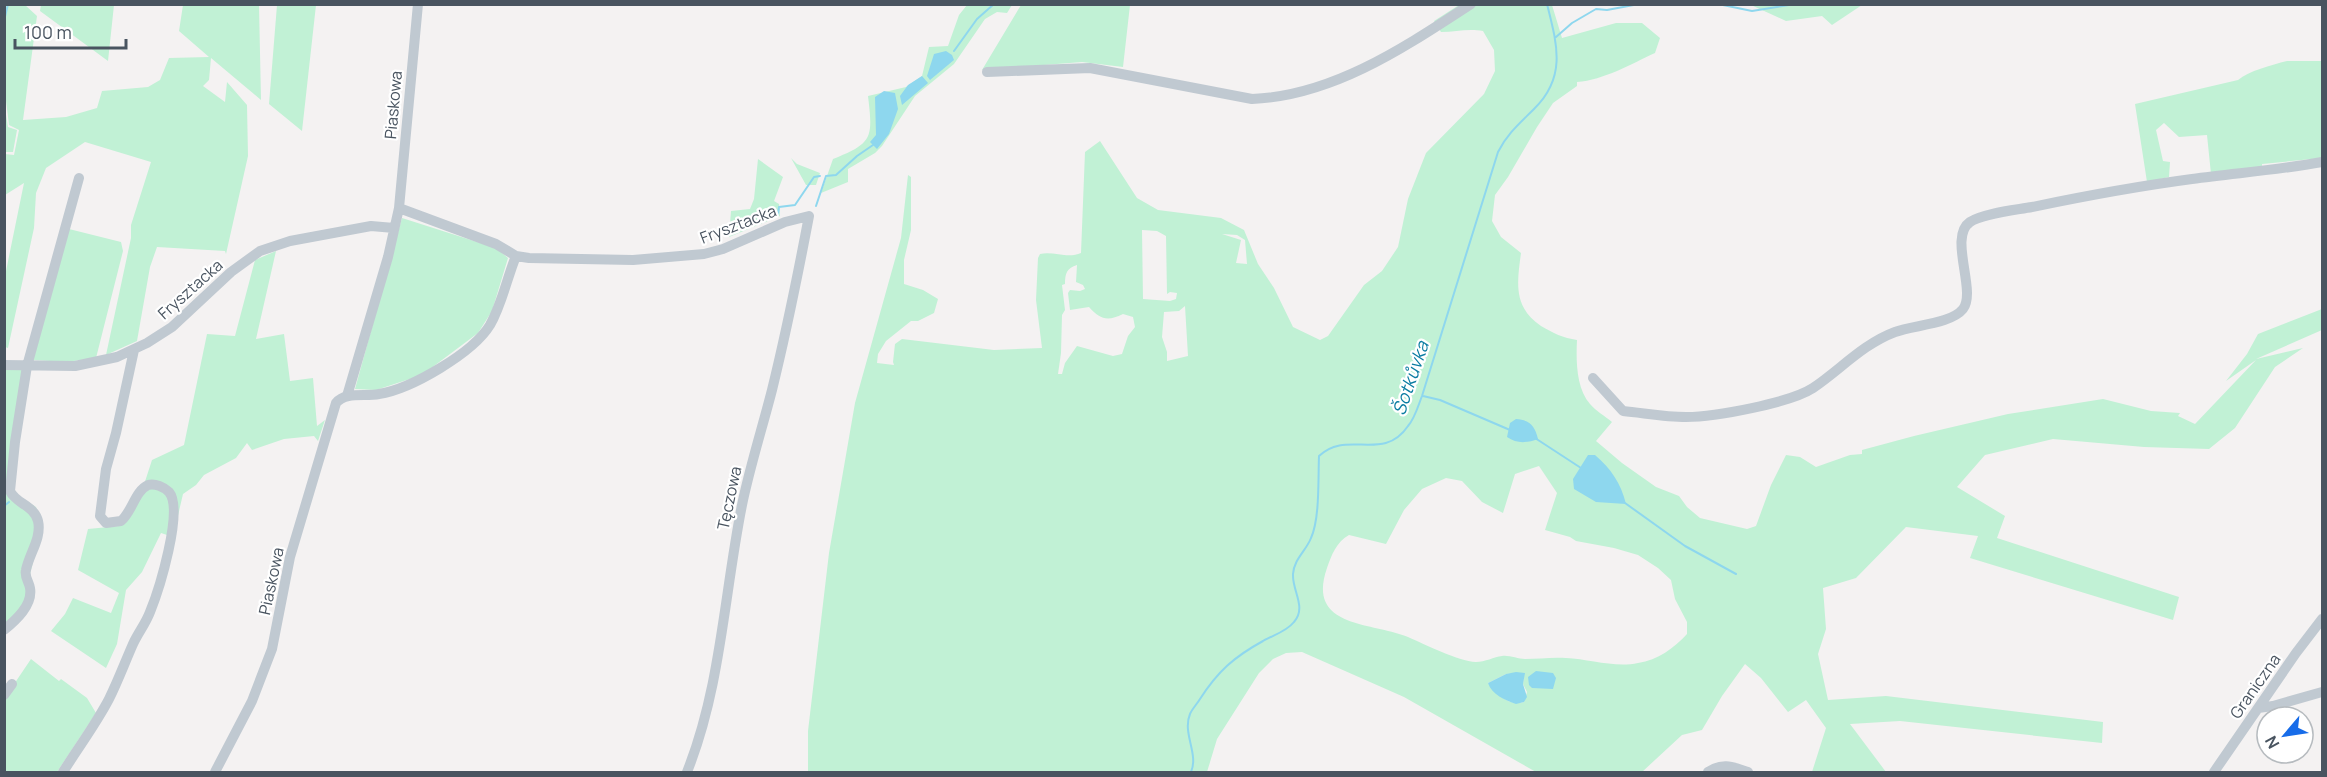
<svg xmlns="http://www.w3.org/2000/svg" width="2327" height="777" viewBox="0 0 2327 777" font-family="Manrope,sans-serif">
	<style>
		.green { fill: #c1f1d5; fill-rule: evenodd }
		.water { fill: #8ed7ee }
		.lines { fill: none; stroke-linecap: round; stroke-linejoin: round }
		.stream { stroke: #8ed7ee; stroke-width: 2 }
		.minor { stroke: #c0c9d1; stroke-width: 10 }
		.labels { text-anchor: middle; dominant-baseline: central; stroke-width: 4.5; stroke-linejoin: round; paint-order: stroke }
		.street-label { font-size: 16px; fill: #495460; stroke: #fff }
		.water-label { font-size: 18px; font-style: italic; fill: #0b7da2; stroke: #fff }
	</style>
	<rect width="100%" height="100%" fill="#f4f2f2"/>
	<!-- green -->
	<path class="green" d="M 6,5 L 25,5 L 37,16 L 23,120 L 66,117 L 97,108 L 102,91 L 148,87 L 160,80 L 169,58 L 209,57 L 179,31 L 183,5 L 259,5 L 261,100 L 211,58 L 209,80 L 203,86 L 225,102 L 227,82 L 247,105 L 248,156 L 226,254 L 225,251 L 157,247 L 150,267 L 137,341 L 106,355 L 131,238 L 131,225 L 151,162 L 85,142 L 46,168 L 36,193 L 34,228 L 8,348 L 5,347 L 5,276 L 24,183 L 5,195 L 5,154 L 14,155 L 19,130 L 9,125 L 5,93 L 4,16 Z
		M 41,5 L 114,5 L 108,61 L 40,11 Z
		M 277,5 L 316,5 L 302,131 L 269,104 Z
		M 967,5 L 1012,5 L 1007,13 L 997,12 L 985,19 L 954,64 L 915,96 L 882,146 L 875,153 L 848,169 L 848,182 L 821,193 L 833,159 C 873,143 873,138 868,96 L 906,87 L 922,76 L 929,47 L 948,46 L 959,15 Z
		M 1021,5 L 1130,5 L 1123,67 L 1082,62 L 982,70 Z
		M 1459,5 L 1552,5 L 1562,38 L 1616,23 L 1642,23 L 1660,38 L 1655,53 C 1631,64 1604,80 1577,82 L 1577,86 L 1553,103 L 1537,127 L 1508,177 L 1495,195 L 1492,221 L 1501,237 L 1521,253 C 1517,283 1513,307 1541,326 C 1553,333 1563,338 1577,340 C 1576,360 1576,388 1590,404 C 1596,411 1605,416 1612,422 L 1596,441 L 1622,463 L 1656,487 L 1679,496 L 1687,507 L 1700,518 L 1747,529 L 1756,526 L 1771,485 L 1786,455 L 1800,457 L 1816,467 L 1850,455 L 1862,454 L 1862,450 L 1914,436 L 2008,414 L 2103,399 L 2151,411 L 2180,413 L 2178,416 L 2195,424 L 2256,360 L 2226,381 L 2247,354 L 2258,334 L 2322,309 L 2322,330 L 2256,359 L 2303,348 L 2275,367 L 2235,428 L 2209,449 L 2144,447 L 2053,439 L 1985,455 L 1957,487 L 2005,516 L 1997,538 L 2179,597 L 2173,620 L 1970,558 L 1978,536 L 1906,527 L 1856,578 L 1823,588 L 1826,629 L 1818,654 L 1828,700 L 1886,696 L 2103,722 L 2102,743 L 1900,721 L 1850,724 L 1886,772 L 1812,772 L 1826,728 L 1806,700 L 1788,712 L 1761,678 L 1745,664 L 1722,696 L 1702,730 L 1682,735 L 1642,772 L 1536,772 L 1404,697 L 1302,652 L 1286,653 L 1273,659 L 1259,673 L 1217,739 L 1207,772 L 808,772 L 808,731 L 829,553 L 855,403 L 901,238 L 908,175 L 911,177 L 911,230 L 904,260 L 904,284 L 923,290 L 938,299 L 934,313 L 918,321 L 911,321 L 886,341 L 878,354 L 877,363 L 894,365 L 893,362 L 895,344 L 902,339 L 994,350 L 1042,348 L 1036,300 L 1038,258 L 1040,254 C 1054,251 1068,259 1081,253 L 1085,152 L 1100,141 L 1137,198 L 1158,210 L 1221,218 L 1244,230 L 1258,264 L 1274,288 L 1293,327 L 1320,340 L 1328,336 L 1364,285 L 1382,271 L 1398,247 L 1408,199 L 1426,153 L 1484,94 L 1495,71 L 1494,50 L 1483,31 C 1468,28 1456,32 1441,32 L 1434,21 ZM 1142,230 L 1157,231 L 1166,236 L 1167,294 L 1170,292 L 1177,293 L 1176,299 L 1170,301 L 1143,299 ZM 1222,234 L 1237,235 L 1245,240 L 1247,264 L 1236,263 L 1241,240 ZM 1077,265 L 1076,282 L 1083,285 L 1085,289 L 1080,291 L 1070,290 L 1068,293 L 1070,310 L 1089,307 C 1100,319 1107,322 1123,314 L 1133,317 L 1135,327 L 1128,336 L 1122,354 L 1113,356 L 1077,346 L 1065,363 L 1062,374 L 1058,374 L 1061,353 L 1062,315 L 1065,310 L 1062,285 L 1065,284 C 1065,273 1067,268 1077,265 ZM 1185,306 L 1188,356 L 1167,361 L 1167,352 L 1162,337 L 1164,312 L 1179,311 ZM 1539,466 L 1557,493 L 1545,530 L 1570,537 L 1576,541 L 1614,548 L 1638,555 L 1658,568 L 1671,580 L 1675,599 L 1687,622 L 1687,634 C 1674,648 1658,660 1638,663 C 1615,668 1589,659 1566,658 C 1552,657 1538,659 1525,659 C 1518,659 1509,655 1502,656 C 1494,657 1485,662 1476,662 C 1458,661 1424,644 1408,637 C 1371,622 1306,628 1327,568 C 1331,556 1337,541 1349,535 L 1386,544 L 1404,510 L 1422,489 L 1446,478 L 1462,481 L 1482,502 L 1503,513 L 1515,474 ZM 1524,673 L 1523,684 L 1527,692 L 1524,702 C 1508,707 1498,694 1488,683 L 1506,674 Z
		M 1751,5 L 1751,4 L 1868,5 L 1862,5 L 1832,25 L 1822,16 L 1786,21 Z
		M 2287,61 L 2322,61 L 2322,158 L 2262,164 L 2262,169 L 2211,174 L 2207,135 L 2179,137 L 2164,123 L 2156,130 L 2163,161 L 2170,162 L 2169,177 L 2147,182 L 2135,104 L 2238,80 C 2249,71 2271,65 2287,61 Z
		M 4,102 L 8,127 L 17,130 L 13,152 L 5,152 Z
		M 791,158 L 797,164 L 820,173 L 816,185 L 806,185 Z
		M 758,159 L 783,177 L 774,201 L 779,204 L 780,216 L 729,237 L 731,211 L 750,209 L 754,199 Z
		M 402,218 L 496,248 L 508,258 L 492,311 L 478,333 L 422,375 L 376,390 L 355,389 Z
		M 69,229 L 121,242 L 123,251 L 96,358 L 66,362 L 33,360 Z
		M 276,251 L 256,339 L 284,334 L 290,381 L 313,378 L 317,426 L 325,420 L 318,441 L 314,436 L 284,439 L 252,450 L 247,443 L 236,458 L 204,475 L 196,485 L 183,494 L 173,537 L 161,533 L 142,572 L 126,590 L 117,644 L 106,668 L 51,631 L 65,614 L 73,598 L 111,613 L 119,593 L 78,570 L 88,529 L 119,526 L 139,500 L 152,460 L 184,445 L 207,334 L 235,336 L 255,260 Z
		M 24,368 L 13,492 L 36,507 L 43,523 L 30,574 L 33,588 L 5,634 L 5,369 Z
		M 31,659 L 59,681 L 61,679 L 87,698 L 96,713 L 57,772 L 5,772 L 4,699 Z"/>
	<!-- water -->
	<path class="water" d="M 946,51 L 952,55 L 954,60 L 930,80 L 927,76 L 934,54 Z
		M 922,76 L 928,83 L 902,105 L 900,96 L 908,85 Z
		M 884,91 L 895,93 L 898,109 L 889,134 L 877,149 L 870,142 L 876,135 L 875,97 Z
		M 1516,419 C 1530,420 1535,426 1538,439 C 1527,443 1517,444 1507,437 L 1510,423 Z
		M 1588,455 L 1595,455 C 1611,469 1621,483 1626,504 L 1596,502 L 1574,489 L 1573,479 Z
		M 1536,671 L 1553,673 L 1556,678 L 1553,689 L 1532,688 L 1529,685 L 1528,677 Z
		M 1516,672 L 1525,673 L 1523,684 L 1527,697 L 1524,702 L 1516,704 C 1505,700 1492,695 1488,683 L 1506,674 Z"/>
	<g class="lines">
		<!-- stream -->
		<path class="stream" d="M 1718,4 L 1752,11 L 1795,4
			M 4,21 L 8,4
			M 1556,37 L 1572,23 L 1596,9 L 1607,10 L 1639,4
			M 954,51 L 977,19 L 994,4
			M 816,206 L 826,176 L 836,175 L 857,156 L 873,145
			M 778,214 L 779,207 L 795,205 L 814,177 L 820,176
			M 1423,396 L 1440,400 L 1510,430
			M 1535,438 L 1581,468
			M 1625,503 L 1685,546 L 1736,574
			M 4,506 L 9,502
			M 1191,772 C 1199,754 1182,733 1190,714 C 1192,709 1197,704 1200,699 C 1218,671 1234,657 1263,641 C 1273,635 1286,632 1294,622 C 1307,607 1292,591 1293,574 C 1294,559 1306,551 1311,538 C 1320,518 1318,479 1319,456 C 1347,429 1383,463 1408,426 C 1415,418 1418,406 1422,396 L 1498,152 C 1507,134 1520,123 1534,109 C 1567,77 1557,44 1547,4"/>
		<!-- minor -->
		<path class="minor" d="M 987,72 L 1090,68 L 1252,99 C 1333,96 1405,47 1471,4
			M 399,208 L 496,244 L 516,256 L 529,258 L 633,260 L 704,254 L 723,249 L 785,222 L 809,216 C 798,274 786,333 772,390 C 762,429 750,466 742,505 C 724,595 721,687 687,772
			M 4,365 L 75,366 L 117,357 L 147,343 L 172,327 L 231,272 L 260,251 L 290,241 L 371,226 L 394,228
			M 1593,378 L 1623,411 C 1644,413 1665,417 1686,417 C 1715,417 1790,403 1813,388 C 1841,369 1863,344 1895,332 C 1914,325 1951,324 1963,309 C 1977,291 1948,237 1970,222 C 1984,213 2016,210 2032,207 C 2085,196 2139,186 2192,179 C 2236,173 2279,170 2322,162
			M 347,396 L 388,257 L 399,208 L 418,4
			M 4,630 C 16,620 33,605 30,588 C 29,582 24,576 26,570 C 29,554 42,538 38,521 C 34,505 16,504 10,491 L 15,442 L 27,366 L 79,178
			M 4,695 L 12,684
			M 2258,708 L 2273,706 L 2322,692
			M 63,772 C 78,748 96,724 109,699 C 118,681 125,662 133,644 C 138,633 146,623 150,612 C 159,590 184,510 169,492 C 164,487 155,483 148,485 C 135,491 132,512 121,521 L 106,523 L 100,516 L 106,469 L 116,433 L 134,350
			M 215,772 L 252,701 L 272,649 L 290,557 L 336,403 C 346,391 365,397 379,394 C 411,389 473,353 490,325 C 502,304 507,278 516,256
			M 1708,772 C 1723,762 1733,767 1748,772
			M 2214,772 L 2296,653 L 2322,619"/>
	</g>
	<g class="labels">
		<!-- street labels -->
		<g class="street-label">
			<text transform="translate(393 105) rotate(-85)">Piaskowa</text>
			<text transform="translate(738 224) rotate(-21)">Frysztacka</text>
			<text transform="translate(190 289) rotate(-42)">Frysztacka</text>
			<text transform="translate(729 498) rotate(-78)">Tęczowa</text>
			<text transform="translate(271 581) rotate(-78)">Piaskowa</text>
			<text transform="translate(2255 686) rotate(-55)">Graniczna</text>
		</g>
		<!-- water labels -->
		<g class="water-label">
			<text transform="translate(1410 378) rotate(-71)">Šotkůvka</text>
		</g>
	</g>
	<!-- border -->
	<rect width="2327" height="777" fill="none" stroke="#495460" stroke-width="12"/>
	<!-- north arrow -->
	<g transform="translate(2285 735) rotate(241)"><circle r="28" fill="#ffffff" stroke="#b6bbbf" stroke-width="1.5"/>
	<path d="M0-4.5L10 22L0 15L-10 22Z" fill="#176ce9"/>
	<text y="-9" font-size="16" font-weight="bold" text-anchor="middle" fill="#495460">N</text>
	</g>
	<!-- scale -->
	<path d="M15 39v9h111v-9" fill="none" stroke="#495460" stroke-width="3"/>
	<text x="24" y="39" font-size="18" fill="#495460" stroke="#ffffff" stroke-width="4.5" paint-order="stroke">100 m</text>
</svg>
